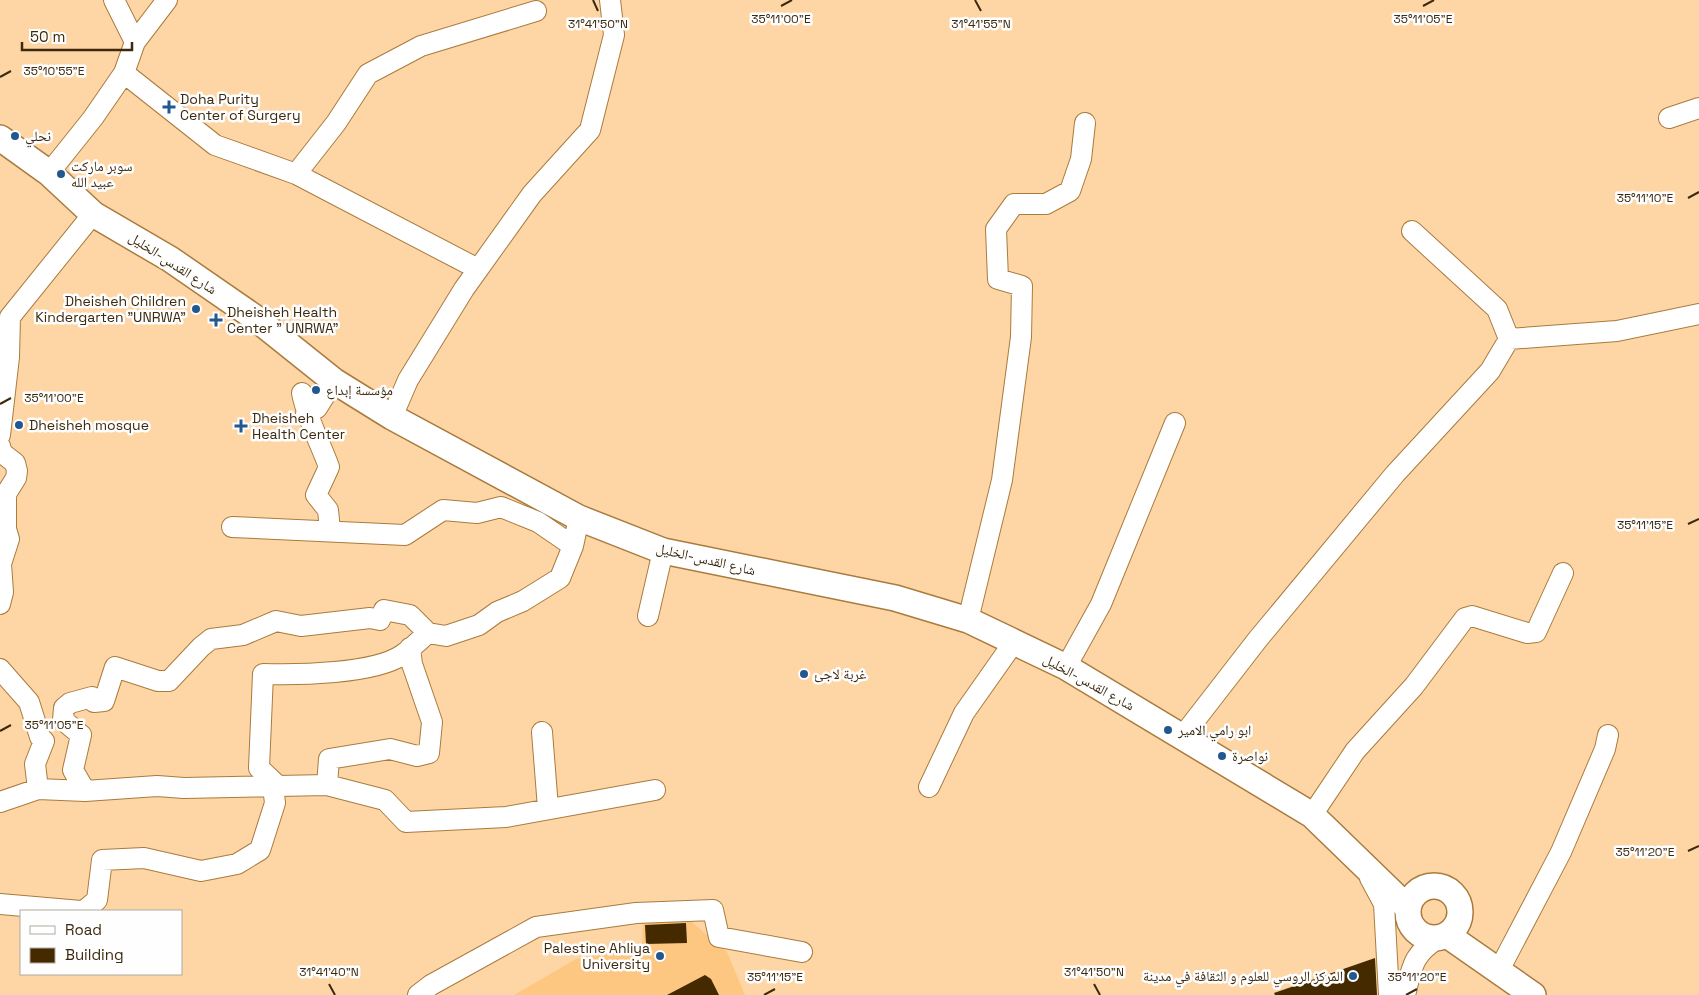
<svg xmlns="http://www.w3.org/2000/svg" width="1699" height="995" viewBox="0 0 1699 995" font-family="'Space Grotesk','Noto Naskh Arabic',sans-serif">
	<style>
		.built { fill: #fec781 }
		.building { fill: #452a00 }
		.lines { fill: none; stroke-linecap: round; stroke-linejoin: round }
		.minor-casing { stroke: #a97b3d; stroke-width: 22 }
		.major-casing { stroke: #a97b3d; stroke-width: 28 }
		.minor { stroke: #fff; stroke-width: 20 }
		.major { stroke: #fff; stroke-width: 25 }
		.ticks { fill: none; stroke: #3c290e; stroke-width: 2 }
		.poi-dot { fill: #225890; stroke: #fefefe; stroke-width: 2 }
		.labels { text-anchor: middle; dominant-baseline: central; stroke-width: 5; stroke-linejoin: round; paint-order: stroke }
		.poi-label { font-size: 14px; fill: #3c290e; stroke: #fefefe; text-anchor: start }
		.street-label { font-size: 14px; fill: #3c290e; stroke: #fefefe }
		.ticks-label { font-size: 12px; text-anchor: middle; fill: #3c290e; stroke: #fefefe; stroke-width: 5; stroke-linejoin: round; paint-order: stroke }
	</style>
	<rect width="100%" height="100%" fill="#fed6a5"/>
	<!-- built -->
	<path class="built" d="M 685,916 L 727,952 L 745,995 L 514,995 L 576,959 L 642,944 L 643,919 Z"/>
	<!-- building -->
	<path class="building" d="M 686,923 L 687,943 L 646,944 L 645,925 Z
		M 1375,958 L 1377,995 L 1275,995 L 1274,993 Z
		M 705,975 L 711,979 L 719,995 L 667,995 Z"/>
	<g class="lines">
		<defs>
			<path id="minor" d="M 114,0 L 135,42
				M 124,73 L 215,145 L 296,174 L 478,269
				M 1669,118 L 1699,108
				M 49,173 L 93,118 L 124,73 L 135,42 L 167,0
				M 296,174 L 336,123 L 368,74 L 421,46 L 536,11
				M 1509,339 L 1617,331 L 1699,314
				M 302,393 C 307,419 320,442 329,467 L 316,495 L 328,510 L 330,530
				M 306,414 L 317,408 L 334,381
				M 392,417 L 408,380 L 464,289 L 532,194 L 590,130 L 614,35 L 610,0
				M 0,435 L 9,357 L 10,317 L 93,214
				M 0,446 L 2,453 L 15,463 L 17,471 L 16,478 L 6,494 L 6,529 L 9,539 L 1,564 L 3,592 L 0,604
				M 579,518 L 573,546 L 560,578 L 523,601 L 497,612 L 479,625 L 446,636 L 428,633 C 420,640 411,649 402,655 C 374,674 297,675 263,674 L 259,768 L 278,786 L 327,785 L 385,800 L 406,822 L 506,817 L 655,790
				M 232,527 L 405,535 L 443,510 L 477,513 L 501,507 L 538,522 L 573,546
				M 648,616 L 663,551
				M 968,620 L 1002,480 L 1021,337 L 1022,286 L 998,279 L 996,229 L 1014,204 L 1046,204 L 1070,191 L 1081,159 L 1085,123
				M 1066,667 L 1101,604 L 1175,423
				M 0,669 L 29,702 L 40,737 L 44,741 L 35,764 L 38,789 L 0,802
				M 542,732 L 548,808
				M 1182,737 L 1258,639 L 1395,474 L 1490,371 L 1509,339 L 1497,309 L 1412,231
				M 327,785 L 329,759 L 390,749 L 417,756 L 429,753 L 432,722 L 412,664 L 410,648
				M 929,787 L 964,713 L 1014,642
				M 38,789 L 85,791 L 157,786 L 184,788 L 278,786
				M 85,791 L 73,770 L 81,735 L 63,720 L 64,708 L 70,703 L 92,697 L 94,702 L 104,701 L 115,667 L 158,681 L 169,681 L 201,647 L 211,639 L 243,635 L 276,621 L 301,626 L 370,618 L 380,620 L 384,610 L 410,615 L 428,633
				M 1312,815 L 1355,751 L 1414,686 L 1465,618 L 1472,616 L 1527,633 L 1536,632 L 1563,573
				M 1370,878 L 1384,904 L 1389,995
				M 0,904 L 81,911
				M 84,911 L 97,900 L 102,860 L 144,858 L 201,871 L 237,864 L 260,850 L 275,803 L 273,786
				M 1498,972 L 1561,852 L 1605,749 L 1608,735
				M 418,995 L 431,985 L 536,927 L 636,913 L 713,910 L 719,937 L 802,952
				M 1405,995 C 1412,968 1412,954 1439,938"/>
			<path id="major" d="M 0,138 L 49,173 L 93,214 L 170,259 L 254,317 L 334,381 L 392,417 L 579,518 L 663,551 L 895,598 L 968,620 L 1066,667 L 1312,815 L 1408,908
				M1408 912a26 26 0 1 1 52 0a26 26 0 1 1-52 0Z
				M 1447,935 L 1533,995"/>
		</defs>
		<!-- minor casing -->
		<use href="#minor" class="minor-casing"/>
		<!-- major casing -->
		<use href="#major" class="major-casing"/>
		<!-- minor -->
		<use href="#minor" class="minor"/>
		<!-- major -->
		<use href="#major" class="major"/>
	</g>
	<!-- ticks -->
	<path class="ticks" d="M 593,0 L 598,11M 975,0 L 981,11M 781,6 L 792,0M 1423,6 L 1434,0M 0,77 L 11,71M 1688,198 L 1699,192M 0,404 L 11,398M 1688,524 L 1699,519M 0,731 L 11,725M 1688,851 L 1699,846M 329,984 L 335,995M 1094,984 L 1100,995M 764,995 L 775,989M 1406,995 L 1417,989"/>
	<!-- markers -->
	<g class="poi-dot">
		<path d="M166.5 99.5h5v5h5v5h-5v5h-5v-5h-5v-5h5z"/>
		<circle cx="15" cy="136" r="5"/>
		<circle cx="61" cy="174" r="5"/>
		<circle cx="196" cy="309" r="5"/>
		<path d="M213.5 312.5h5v5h5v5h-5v5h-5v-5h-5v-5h5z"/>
		<circle cx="316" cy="390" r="5"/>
		<circle cx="19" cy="425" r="5"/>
		<path d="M238.5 418.5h5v5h5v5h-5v5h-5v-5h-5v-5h5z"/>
		<circle cx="804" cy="674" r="5"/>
		<circle cx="1168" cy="730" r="5"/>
		<circle cx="1222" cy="756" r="5"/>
		<circle cx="660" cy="956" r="5"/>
		<circle cx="1353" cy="976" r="5"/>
	</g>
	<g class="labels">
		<!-- poi labels -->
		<g class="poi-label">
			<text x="180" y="99">Doha Purity<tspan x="180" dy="16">Center of Surgery</tspan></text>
			<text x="25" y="136">نحلي</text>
			<text x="71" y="166">سوبر ماركت<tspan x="71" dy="16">عبيد الله</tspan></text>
			<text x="186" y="301" text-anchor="end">Dheisheh Children<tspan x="186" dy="16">Kindergarten "UNRWA"</tspan></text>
			<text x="227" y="312">Dheisheh Health<tspan x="227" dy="16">Center " UNRWA"</tspan></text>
			<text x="326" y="390">مؤسسة إبداع</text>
			<text x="252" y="418">Dheisheh<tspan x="252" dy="16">Health Center</tspan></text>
			<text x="29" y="425">Dheisheh mosque</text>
			<text x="814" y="674">غربة لاجئ</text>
			<text x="1178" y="730">ابو رامي الامير</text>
			<text x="1232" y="756">نواصرة</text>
			<text x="650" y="948" text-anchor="end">Palestine Ahliya<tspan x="650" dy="16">University</tspan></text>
			<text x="1343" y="976" text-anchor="end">المركز الروسي للعلوم و الثقافة في مدينة</text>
		</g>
		<!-- street labels -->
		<g class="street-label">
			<text transform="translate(173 263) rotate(33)">شارع القدس-الخليل</text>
			<text transform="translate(706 559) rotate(13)">شارع القدس-الخليل</text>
			<text transform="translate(1089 682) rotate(29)">شارع القدس-الخليل</text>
		</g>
	</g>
	<g class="ticks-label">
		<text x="781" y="23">35°11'00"E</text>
		<text x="1423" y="23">35°11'05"E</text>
		<text x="598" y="28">31°41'50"N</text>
		<text x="981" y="28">31°41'55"N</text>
		<text x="54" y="75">35°10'55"E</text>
		<text x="1645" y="202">35°11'10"E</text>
		<text x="54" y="402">35°11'00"E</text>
		<text x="1645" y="529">35°11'15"E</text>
		<text x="54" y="729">35°11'05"E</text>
		<text x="1645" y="856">35°11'20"E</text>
		<text x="329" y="976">31°41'40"N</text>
		<text x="1094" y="976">31°41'50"N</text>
		<text x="775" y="981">35°11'15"E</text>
		<text x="1417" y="981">35°11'20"E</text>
	</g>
	<!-- legend -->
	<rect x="20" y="910" width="162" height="65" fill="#fefefe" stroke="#b0a99e"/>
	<rect x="30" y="926" width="25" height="8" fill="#ffffff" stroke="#b0a99e"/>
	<text x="65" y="935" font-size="15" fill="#3c290e">Road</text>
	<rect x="30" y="948" width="25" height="15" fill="#452a00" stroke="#b0a99e"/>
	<text x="65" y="960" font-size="15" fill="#3c290e">Building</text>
	<!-- scale -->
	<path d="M22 42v8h110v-8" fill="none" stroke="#3c290e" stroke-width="2.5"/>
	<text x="30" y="42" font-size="15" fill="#3c290e" stroke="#fefefe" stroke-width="4" paint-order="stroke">50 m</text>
</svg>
